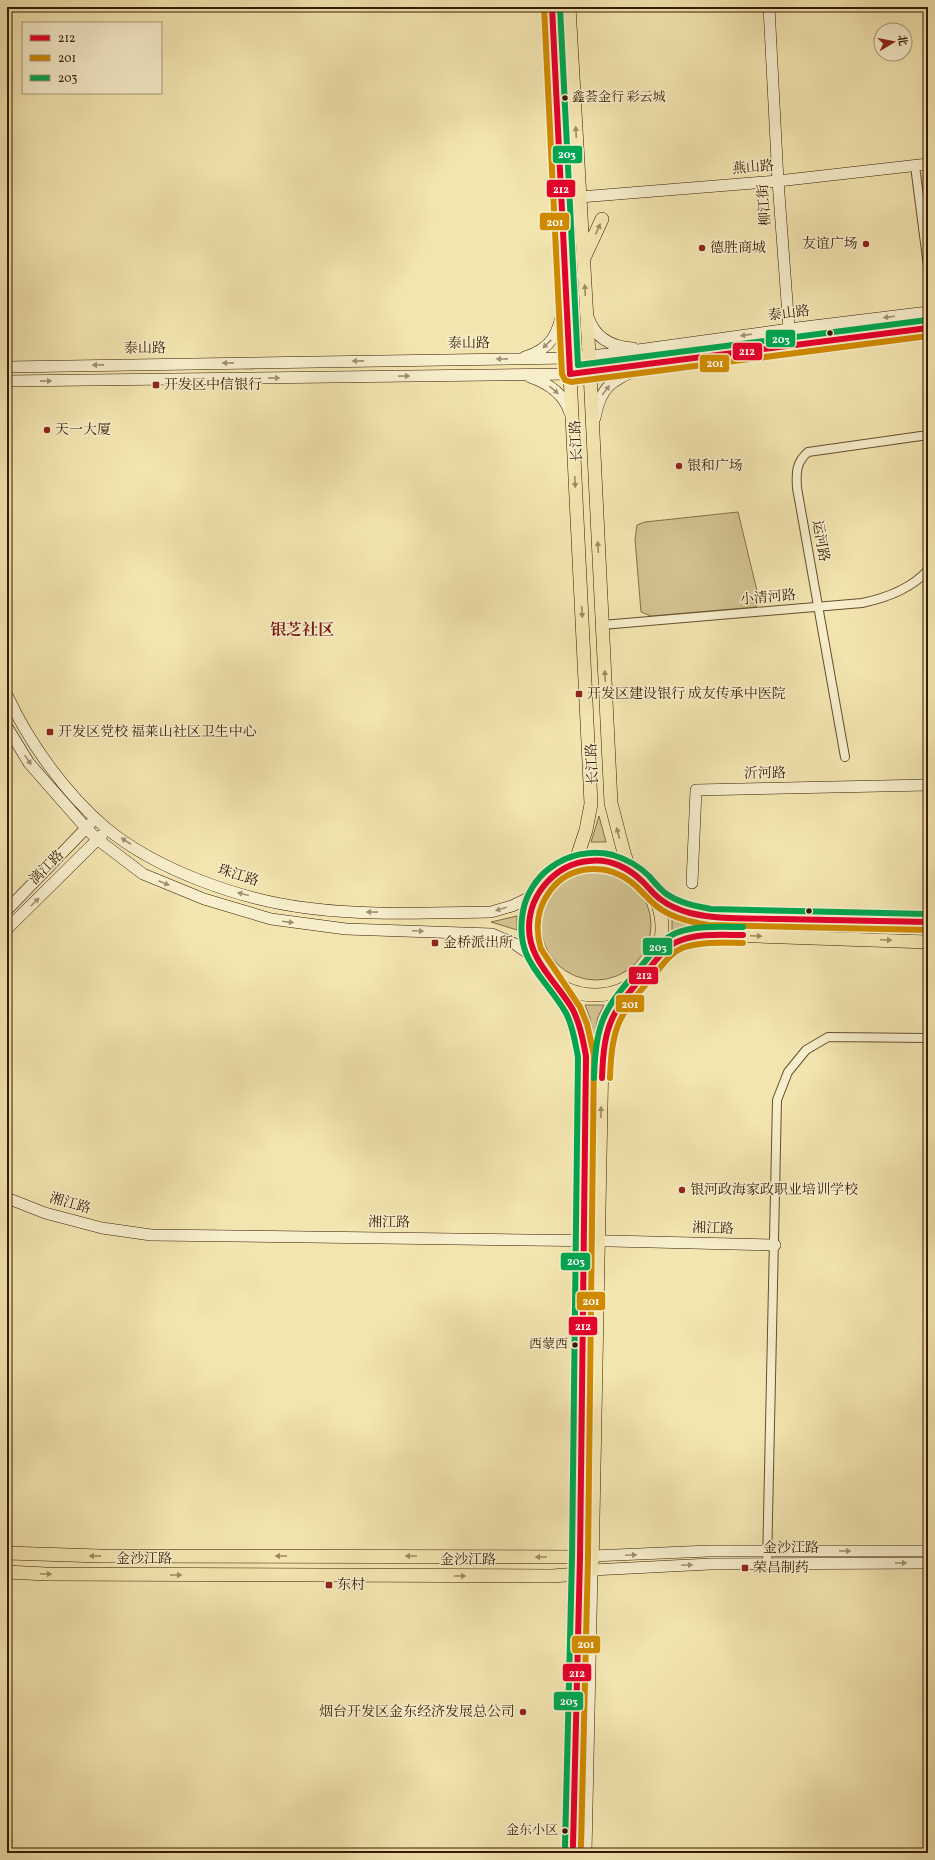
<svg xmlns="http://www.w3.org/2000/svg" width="935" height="1860" viewBox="0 0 935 1860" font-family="Vollkorn,'Noto Serif SC',serif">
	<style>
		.green { fill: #d3c392; stroke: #846f49 }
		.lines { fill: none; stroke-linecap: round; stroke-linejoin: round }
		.street-casing { stroke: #654e2c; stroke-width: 10 }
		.secondary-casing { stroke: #361b00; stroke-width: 12 }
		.primary-casing { stroke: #361b00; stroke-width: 14 }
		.street { stroke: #f7eecc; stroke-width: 8 }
		.secondary { stroke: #f7eecc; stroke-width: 11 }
		.primary { stroke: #f3e5b0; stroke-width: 13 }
		.bus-1-casing { stroke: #f7eecc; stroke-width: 9 }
		.bus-2-casing { stroke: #f7eecc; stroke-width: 9 }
		.bus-3-casing { stroke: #f7eecc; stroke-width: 9 }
		.bus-1 { stroke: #e4002b; stroke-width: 6 }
		.bus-2 { stroke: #d08a00; stroke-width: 6 }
		.bus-3 { stroke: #00a651; stroke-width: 6 }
		.oneway { fill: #9e8a61 }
		.oneway2 { fill: #a08f70 }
		.bus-dot { fill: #361b00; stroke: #f7eecc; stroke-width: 1.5 }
		.poi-dot { fill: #8f2418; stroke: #f7eecc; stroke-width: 1.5 }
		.labels { text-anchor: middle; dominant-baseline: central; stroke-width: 3; stroke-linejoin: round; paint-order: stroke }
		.bus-label { font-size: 13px; fill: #361b00; stroke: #f7eecc; text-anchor: end }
		.street-label { font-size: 14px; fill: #361b00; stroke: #f7eecc }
		.poi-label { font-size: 14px; fill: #361b00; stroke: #f7eecc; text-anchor: start }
		.quarter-label { font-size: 16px; font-weight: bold; fill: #7a1f14; stroke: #f7eecc }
		.line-badge { stroke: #f7eecc; stroke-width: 1.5 }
		.badge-label { font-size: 11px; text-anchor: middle; font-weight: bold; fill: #fff }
	</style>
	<rect width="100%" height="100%" fill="#f3e5b0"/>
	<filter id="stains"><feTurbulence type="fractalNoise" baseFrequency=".005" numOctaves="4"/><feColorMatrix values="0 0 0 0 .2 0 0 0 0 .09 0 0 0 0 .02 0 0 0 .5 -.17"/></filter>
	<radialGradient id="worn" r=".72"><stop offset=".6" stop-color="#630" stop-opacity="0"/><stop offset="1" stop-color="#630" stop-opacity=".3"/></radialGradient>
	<!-- green -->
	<path class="green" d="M 738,512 L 758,595 L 756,607 L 651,616 L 641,612 L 635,540 L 637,525 L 645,522 Z
		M 599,816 L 606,842 L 591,842 Z
		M541 925a55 55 0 1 1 110 0a55 55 0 1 1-110 0Z
		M 517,916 L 517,930 L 491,922 Z
		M 672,919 L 698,925 L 672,933 Z
		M 585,1005 L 604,1005 L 598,1017 L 594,1038 L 590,1018 Z"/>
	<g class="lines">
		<defs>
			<path id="street" d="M 915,166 L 928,266
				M 602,625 L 862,603 C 886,598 911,589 928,570
				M 845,757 L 797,488 C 796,473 796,462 808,452 L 928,435
				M 767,1564 L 777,1100 L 788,1072 L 806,1050 L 828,1037 L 928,1038"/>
			<path id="secondary" d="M 769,7 L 778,181 L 789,329
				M 580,197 L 778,181 L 928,164
				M 588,317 C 595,338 611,347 633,348
				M 525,357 C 553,348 558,333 564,306
				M 7,367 L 569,358 L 609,354 L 789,329 L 928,312
				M 530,377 C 548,383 564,394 570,413
				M 7,381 L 570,374 L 928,328
				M 595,418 C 601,385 612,381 641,368
				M 7,695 C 29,743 66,794 106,828 C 157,870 241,900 307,908 C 368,916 430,913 491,912 L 512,906 L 537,894
				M 7,727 L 29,763 L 86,828 L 97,839 L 143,874 L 204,899 L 271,919 L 346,929 L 492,934 L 515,944 L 535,958
				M 692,883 L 696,790 L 928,785
				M 7,910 L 91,823
				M 7,929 L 102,835
				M 7,1198 L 45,1213 L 102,1228 L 151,1235 L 611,1241 L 775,1245
				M 592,1556 L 709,1551 L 928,1551
				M 573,1853 L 580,1557
				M 586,1853 L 592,1570 L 710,1564 L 928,1563"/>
			<path id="primary" d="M 552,7 L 591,804 L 586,830 L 575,863
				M 569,7 L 590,372 L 611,803 L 624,853 L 630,870
				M 585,256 L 602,219
				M528 928a67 67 0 1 1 134 0a67 67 0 1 1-134 0Z
				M 654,895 L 679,911 L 710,917 L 928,922
				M 655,959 L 666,948 L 680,941 L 727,935 L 928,942
				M 549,976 C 571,1006 579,1019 586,1056 L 583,1241 L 580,1557
				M 7,1553 L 100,1556 L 589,1557
				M 7,1572 L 46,1574 L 552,1576 L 579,1574 L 592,1570 L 602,1055 C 605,1023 615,1005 636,981"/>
		</defs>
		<!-- street casing -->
		<use href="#street" class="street-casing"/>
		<!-- secondary casing -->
		<use href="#secondary" class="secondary-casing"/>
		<!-- primary casing -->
		<use href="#primary" class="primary-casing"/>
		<!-- street -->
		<use href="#street" class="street"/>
		<!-- secondary -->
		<use href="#secondary" class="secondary"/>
		<!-- primary -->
		<use href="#primary" class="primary"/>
		<defs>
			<path id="bus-1" d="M 552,7 L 570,374 L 928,328
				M 602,1078 C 604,1021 612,1012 648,970 C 657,959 666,946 679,941 C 699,933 722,935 743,935
				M 573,1846 L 580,1557 L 586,1056 C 583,1040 580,1024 573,1010 C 557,982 528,960 529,926 C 530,893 556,864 589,861 C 609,858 629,868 643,882 C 649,888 653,894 660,899 C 669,906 679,910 690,913 C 719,920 750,918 780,919 C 829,920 879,921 928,922"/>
			<path id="bus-2" d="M 544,7 L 562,374 L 565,380 L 571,382 L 928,336
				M 610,1078 C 612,1024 619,1015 654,975 C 662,966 670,953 682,948 C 701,941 723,943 743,943
				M 581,1846 L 588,1557 L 594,1055 L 587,1024 L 580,1007 L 541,949 C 535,929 537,908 550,891 C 569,865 606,862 631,882 C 642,890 650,903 662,910 C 676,919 693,922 708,925 L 928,930"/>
			<path id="bus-3" d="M 560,7 L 578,365 L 927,320
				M 594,1078 C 596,1018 605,1008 643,964 C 653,952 662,939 676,933 C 697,925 721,927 743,927
				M 565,1846 L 572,1557 L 578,1057 C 575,1042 573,1026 566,1013 C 544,975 514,961 523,911 C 526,895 536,878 550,868 C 567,855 591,849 613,855 C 626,859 639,866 649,876 C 654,882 659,888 665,893 C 679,903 695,906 711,909 L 928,914"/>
		</defs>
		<!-- bus-1 casing -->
		<use href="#bus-1" class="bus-1-casing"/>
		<!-- bus-2 casing -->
		<use href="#bus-2" class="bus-2-casing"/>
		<!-- bus-3 casing -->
		<use href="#bus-3" class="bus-3-casing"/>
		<!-- bus-1 -->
		<use href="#bus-1" class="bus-1"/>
		<!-- bus-2 -->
		<use href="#bus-2" class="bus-2"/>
		<!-- bus-3 -->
		<use href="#bus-3" class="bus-3"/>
	</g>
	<!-- one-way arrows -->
	<defs><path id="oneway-solid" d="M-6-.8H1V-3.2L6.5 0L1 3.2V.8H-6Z"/></defs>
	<g class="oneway">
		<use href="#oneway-solid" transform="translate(576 132) rotate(-93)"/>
		<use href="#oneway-solid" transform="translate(598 229) rotate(-66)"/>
		<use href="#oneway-solid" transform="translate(585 290) rotate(-93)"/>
		<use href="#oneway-solid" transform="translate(575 482) rotate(87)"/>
		<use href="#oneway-solid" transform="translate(598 547) rotate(-93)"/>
		<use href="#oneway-solid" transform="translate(582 612) rotate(87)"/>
		<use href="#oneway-solid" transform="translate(605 676) rotate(-93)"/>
		<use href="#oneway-solid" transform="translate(618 833) rotate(-105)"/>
		<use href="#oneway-solid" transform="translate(756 936) rotate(2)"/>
		<use href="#oneway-solid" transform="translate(886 940) rotate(2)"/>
		<use href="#oneway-solid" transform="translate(601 1112) rotate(-89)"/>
		<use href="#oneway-solid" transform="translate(95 1556) rotate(-179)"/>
		<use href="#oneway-solid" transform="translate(281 1556) rotate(-180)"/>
		<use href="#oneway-solid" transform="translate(411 1556) rotate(-180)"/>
		<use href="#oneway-solid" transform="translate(541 1557) rotate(-180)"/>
		<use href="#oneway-solid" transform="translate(46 1574) rotate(2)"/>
		<use href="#oneway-solid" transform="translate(176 1575)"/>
		<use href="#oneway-solid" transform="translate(460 1576)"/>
	</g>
	<g class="oneway2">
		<use href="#oneway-solid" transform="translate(889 317) rotate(173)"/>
		<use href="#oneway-solid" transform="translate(746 335) rotate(172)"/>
		<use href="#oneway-solid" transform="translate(547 344) rotate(136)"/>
		<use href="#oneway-solid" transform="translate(502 359) rotate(179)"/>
		<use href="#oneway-solid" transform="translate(358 361) rotate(179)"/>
		<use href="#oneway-solid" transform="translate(228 363) rotate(179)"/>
		<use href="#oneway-solid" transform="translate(98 365) rotate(179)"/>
		<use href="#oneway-solid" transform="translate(404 376) rotate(-1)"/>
		<use href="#oneway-solid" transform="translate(274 378) rotate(-1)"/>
		<use href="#oneway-solid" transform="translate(46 381) rotate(-1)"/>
		<use href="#oneway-solid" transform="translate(554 390) rotate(40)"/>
		<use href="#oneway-solid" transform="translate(606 390) rotate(-52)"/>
		<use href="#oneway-solid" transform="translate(28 760) rotate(55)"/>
		<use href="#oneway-solid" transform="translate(126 841) rotate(-147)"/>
		<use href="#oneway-solid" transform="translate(164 883) rotate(23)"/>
		<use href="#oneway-solid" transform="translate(243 894) rotate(-165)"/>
		<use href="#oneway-solid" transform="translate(35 902) rotate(-45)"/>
		<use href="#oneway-solid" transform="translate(501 909) rotate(163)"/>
		<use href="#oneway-solid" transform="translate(372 912) rotate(-179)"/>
		<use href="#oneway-solid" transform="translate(288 922) rotate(7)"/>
		<use href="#oneway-solid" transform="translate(418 931) rotate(2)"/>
		<use href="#oneway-solid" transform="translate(845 1551)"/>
		<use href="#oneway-solid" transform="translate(631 1555) rotate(-3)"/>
		<use href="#oneway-solid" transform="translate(901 1563)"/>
		<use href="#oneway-solid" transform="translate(687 1565) rotate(-3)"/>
	</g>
	<!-- markers -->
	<g class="bus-dot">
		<circle cx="565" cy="98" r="3.5"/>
		<circle cx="830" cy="333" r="3.5"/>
		<circle cx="809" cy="911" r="3.5"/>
		<circle cx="575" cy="1345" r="3.5"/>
		<circle cx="565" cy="1831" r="3.5"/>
	</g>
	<g class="poi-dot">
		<circle cx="866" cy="244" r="4"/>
		<circle cx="702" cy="248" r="4"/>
		<rect x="152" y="381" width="8" height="8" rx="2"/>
		<circle cx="47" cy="430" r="4"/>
		<circle cx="679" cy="466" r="4"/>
		<rect x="575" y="690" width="8" height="8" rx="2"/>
		<rect x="46" y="728" width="8" height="8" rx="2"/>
		<rect x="431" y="939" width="8" height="8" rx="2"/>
		<circle cx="682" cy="1190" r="4"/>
		<rect x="741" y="1564" width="8" height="8" rx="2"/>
		<rect x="325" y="1581" width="8" height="8" rx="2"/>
		<circle cx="523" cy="1712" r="4"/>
	</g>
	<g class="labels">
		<!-- bus labels -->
		<g class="bus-label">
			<text x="572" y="98" text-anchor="start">鑫荟金行 彩云城</text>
			<text x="568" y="1345">西蒙西</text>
			<text x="558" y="1831">金东小区</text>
		</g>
		<!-- street labels -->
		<g class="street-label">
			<text transform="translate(753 168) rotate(-5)">燕山路</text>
			<text transform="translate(765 205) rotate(-94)">柳江街</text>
			<text transform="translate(789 314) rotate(-7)">泰山路</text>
			<text transform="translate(469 344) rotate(-1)">泰山路</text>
			<text transform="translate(145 349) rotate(-1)">泰山路</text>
			<text transform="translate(577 441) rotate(-93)">长江路</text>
			<text transform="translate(820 541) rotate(80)">运河路</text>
			<text transform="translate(768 598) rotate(-5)">小清河路</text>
			<text transform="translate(593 764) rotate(-93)">长江路</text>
			<text transform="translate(765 774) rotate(-1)">沂河路</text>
			<text transform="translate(47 868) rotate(-45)">漓江路</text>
			<text transform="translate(238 876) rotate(17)">珠江路</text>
			<text transform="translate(70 1204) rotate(16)">湘江路</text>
			<text transform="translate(389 1223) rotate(1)">湘江路</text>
			<text transform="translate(713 1229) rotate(2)">湘江路</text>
			<text x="791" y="1548">金沙江路</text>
			<text x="144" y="1559">金沙江路</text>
			<text x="468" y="1560">金沙江路</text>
		</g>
		<!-- poi labels -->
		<g class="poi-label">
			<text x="858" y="244" text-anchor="end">友谊广场</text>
			<text x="710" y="248">德胜商城</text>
			<text x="164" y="385">开发区中信银行</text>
			<text x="55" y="430">天一大厦</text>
			<text x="687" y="466">银和广场</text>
			<text x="587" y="694">开发区建设银行 成友传承中医院</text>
			<text x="58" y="732">开发区党校 福莱山社区卫生中心</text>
			<text x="443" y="943">金桥派出所</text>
			<text x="690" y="1190">银河政海家政职业培训学校</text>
			<text x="753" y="1568">荣昌制药</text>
			<text x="337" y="1585">东村</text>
			<text x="515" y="1712" text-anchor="end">烟台开发区金东经济发展总公司</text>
		</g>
		<!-- quarter labels -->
		<g class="quarter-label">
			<text x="302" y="631">银芝社区</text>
		</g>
	</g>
	<g class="line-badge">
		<rect x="552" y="145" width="31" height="19" rx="4" fill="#00a651"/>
		<rect x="546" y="179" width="30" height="19" rx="4" fill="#e4002b"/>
		<rect x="539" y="212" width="31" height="19" rx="4" fill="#d08a00"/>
		<rect x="765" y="329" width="31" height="19" rx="4" fill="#00a651"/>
		<rect x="732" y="342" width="31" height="19" rx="4" fill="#e4002b"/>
		<rect x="699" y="354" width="31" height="19" rx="4" fill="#d08a00"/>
		<rect x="642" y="937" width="31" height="19" rx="4" fill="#00a651"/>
		<rect x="628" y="966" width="31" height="19" rx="4" fill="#e4002b"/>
		<rect x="615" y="994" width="30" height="19" rx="4" fill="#d08a00"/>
		<rect x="560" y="1252" width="31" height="19" rx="4" fill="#00a651"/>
		<rect x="576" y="1291" width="30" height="20" rx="4" fill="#d08a00"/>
		<rect x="568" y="1316" width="30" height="20" rx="4" fill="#e4002b"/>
		<rect x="571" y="1635" width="30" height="19" rx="4" fill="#d08a00"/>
		<rect x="562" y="1663" width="30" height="19" rx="4" fill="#e4002b"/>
		<rect x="553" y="1691" width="31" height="20" rx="4" fill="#00a651"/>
	</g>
	<g class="badge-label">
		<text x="567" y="158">203</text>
		<text x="561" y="193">212</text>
		<text x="555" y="226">201</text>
		<text x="781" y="343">203</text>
		<text x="747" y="355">212</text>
		<text x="715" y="367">201</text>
		<text x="658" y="951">203</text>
		<text x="644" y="979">212</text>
		<text x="630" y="1008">201</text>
		<text x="576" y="1265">203</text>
		<text x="591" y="1305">201</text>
		<text x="583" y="1330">212</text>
		<text x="586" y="1648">201</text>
		<text x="577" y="1677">212</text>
		<text x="569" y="1705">203</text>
	</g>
	<!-- margin -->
	<rect width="935" height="1860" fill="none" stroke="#f3e5b0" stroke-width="24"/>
	<rect x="8" y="8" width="919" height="1844" fill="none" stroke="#361b00" stroke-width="2"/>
	<rect x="12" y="12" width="911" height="1836" fill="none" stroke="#361b00"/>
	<!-- legend -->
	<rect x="22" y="22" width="140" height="72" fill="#f7eecc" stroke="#aa9a7a"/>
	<rect x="30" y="35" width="20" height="6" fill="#e4002b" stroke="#aa9a7a"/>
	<text x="58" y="42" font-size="12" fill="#361b00">212</text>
	<rect x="30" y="55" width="20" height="6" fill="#d08a00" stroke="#aa9a7a"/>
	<text x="58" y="62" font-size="12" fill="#361b00">201</text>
	<rect x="30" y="75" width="20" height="6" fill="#00a651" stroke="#aa9a7a"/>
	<text x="58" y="82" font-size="12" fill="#361b00">203</text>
	<!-- north arrow -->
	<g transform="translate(893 42) rotate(80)"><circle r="19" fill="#f7eecc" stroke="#aa9a7a"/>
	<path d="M0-3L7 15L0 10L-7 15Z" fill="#8f2418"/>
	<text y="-6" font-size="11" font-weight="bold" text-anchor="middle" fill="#361b00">北</text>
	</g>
	<rect width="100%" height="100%" filter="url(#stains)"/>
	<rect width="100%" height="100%" fill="url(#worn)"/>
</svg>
